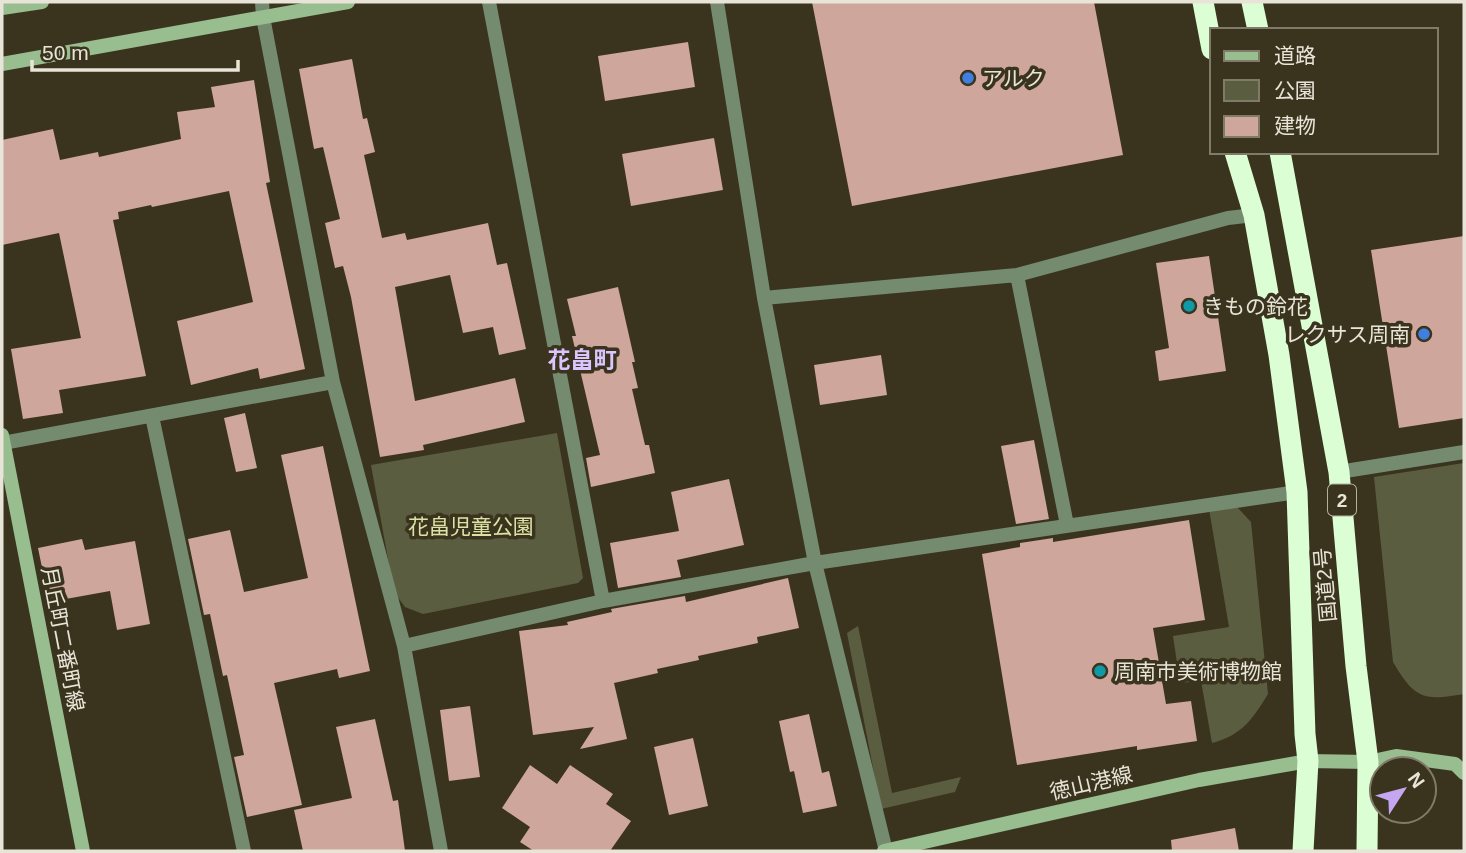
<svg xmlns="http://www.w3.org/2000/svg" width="1466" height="853" viewBox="0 0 1466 853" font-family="Helvetica,'Noto Sans JP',sans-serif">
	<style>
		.green { fill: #5b5d41 }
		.building { fill: #cfa69c }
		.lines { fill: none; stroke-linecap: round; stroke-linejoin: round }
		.street { stroke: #758b6f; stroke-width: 14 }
		.secondary { stroke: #98bd8f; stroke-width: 14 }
		.highway { stroke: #dcfed4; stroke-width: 21 }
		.shop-dot { fill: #3f7fe0; stroke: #3a341f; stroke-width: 2.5 }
		.culture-dot { fill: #0f9aa8; stroke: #3a341f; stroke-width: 2.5 }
		.labels { text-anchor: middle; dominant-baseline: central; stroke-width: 7; stroke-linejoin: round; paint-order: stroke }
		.shield { fill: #3a341f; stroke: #b4b0a0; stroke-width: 2 }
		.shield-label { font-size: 19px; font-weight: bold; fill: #e8e5d8 }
		.poi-label { font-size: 21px; fill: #e8e5d8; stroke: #3a341f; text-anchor: start }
		.park-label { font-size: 21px; fill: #dce2a4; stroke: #3a341f }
		.street-label { font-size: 21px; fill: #e8e5d8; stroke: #3a341f }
		.neighbourhood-label { font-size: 23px; font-weight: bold; fill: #dcc5fe; stroke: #3a341f }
	</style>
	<rect width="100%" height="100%" fill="#3a341f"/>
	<!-- green -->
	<path class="green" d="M 557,433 L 583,578 L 578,583 L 423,614 L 405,607 L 394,592 L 371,465 Z
		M 1464,463 L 1464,694 C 1423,701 1415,699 1393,662 L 1374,477 Z
		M 1208,503 L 1237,507 L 1251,522 L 1268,694 C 1252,720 1242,735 1212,743 L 1201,681 L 1180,683 L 1173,636 L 1229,627 Z
		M 858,626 L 892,793 L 961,777 L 955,792 L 881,809 L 847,633 Z"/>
	<!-- building -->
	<path class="building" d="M 812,2 L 1094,2 L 1123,155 L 852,206 Z
		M 688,42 L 695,87 L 605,101 L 598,56 Z
		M 352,59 L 363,119 L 367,118 L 375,152 L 364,155 L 382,238 L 405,233 L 407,240 L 488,223 L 497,265 L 507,263 L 526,349 L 499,355 L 493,327 L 463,333 L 450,275 L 395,287 L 415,401 L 515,378 L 525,422 L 423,445 L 424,450 L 380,457 L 351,297 L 343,266 L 335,268 L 325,223 L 340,219 L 323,147 L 314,149 L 299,69 Z
		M 254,80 L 270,182 L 266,183 L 305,369 L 260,379 L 258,368 L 191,385 L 177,321 L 253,302 L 229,191 L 152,207 L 151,205 L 118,212 L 119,219 L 113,220 L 146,376 L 59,390 L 63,413 L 23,419 L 11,349 L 81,338 L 59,233 L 2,245 L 2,140 L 53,129 L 60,160 L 98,152 L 99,157 L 181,139 L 177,112 L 215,107 L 211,87 Z
		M 714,138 L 723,190 L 631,206 L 622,154 Z
		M 1464,236 L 1464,418 L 1399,428 L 1371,250 Z
		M 1209,256 L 1226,371 L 1159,381 L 1155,351 L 1169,348 L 1156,263 Z
		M 618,287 L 635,362 L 632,362 L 638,388 L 632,389 L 645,445 L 649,445 L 655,473 L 591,487 L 586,458 L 600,455 L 572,336 L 576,336 L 567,299 Z
		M 881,355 L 887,395 L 820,405 L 814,365 Z
		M 245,413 L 257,468 L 236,472 L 224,418 Z
		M 1034,440 L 1049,519 L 1016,524 L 1001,446 Z
		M 323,446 L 370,671 L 339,678 L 337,669 L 274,683 L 302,805 L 247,817 L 234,757 L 244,755 L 227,675 L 223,676 L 210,614 L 204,615 L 188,539 L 230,530 L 244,592 L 308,578 L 281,455 Z
		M 729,479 L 744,545 L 677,560 L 681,577 L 618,588 L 610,543 L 679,531 L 671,492 Z
		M 1189,520 L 1205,620 L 1153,628 L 1166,704 L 1191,701 L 1197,741 L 1137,750 L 1137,746 L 1017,765 L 982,554 L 1020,547 L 1020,543 L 1053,538 L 1053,542 Z
		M 82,539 L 85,550 L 135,541 L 150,624 L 117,630 L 110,591 L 49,602 L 38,548 Z
		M 788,578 L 799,628 L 757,637 L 758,643 L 698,656 L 699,660 L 657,669 L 658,673 L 614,683 L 627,739 L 580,749 L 594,727 L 533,735 L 519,631 L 568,625 L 567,622 L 612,612 L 611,609 L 685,596 L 686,602 Z
		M 470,706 L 480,777 L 449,781 L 440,710 Z
		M 809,714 L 822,773 L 829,771 L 837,806 L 803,813 L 794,771 L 790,772 L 779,721 Z
		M 375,719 L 393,801 L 398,800 L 405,851 L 303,851 L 294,810 L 352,798 L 336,727 Z
		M 693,738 L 708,806 L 669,815 L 654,747 Z
		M 530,765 L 557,784 L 570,765 L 613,794 L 606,804 L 631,821 L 610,851 L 534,851 L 520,842 L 530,827 L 502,808 Z
		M 1235,828 L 1239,851 L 1172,851 L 1171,840 Z"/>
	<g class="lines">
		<!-- street -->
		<path class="street" d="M 262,2 L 263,17 L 333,382 L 404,646 L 441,851
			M 489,2 L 603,601
			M 717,2 L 764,298 L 815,563 L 886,851
			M 1017,275 L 1067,525
			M 764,298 L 1017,275 L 1228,218 L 1254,215
			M 152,416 L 244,851
			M 3,443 L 333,382
			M 1339,472 L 1464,452
			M 404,646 L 603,601 L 815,563 L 1297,492"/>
		<!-- secondary -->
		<path class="secondary" d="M 2,8 L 42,2
			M 2,64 L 348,2
			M 2,435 L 83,851
			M 884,851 L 1199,780 L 1308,761 L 1368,762 L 1396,756 L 1455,764 L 1464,773"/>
		<!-- highway -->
		<path class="highway" d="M 1203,2 L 1212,49
			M 1252,2 L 1258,30
			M 1235,152 L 1254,215 L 1279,355 L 1297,492 L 1305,734 L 1308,761 L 1303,851
			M 1280,152 L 1339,472 L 1356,666 L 1368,762 L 1367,851"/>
	</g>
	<!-- markers -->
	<g class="shop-dot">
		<circle cx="968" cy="78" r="7"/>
		<circle cx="1424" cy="334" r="7"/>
	</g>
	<g class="culture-dot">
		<circle cx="1189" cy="306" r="7"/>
		<circle cx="1100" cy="671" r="7"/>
	</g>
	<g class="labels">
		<!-- shield labels -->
		<rect class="shield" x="1328" y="484.5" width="28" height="31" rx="5"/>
		<g class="shield-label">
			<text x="1342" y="500">2</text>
		</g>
		<!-- poi labels -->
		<g class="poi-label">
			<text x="982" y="78">アルク</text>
			<text x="1203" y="306">きもの鈴花</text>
			<text x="1410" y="334" text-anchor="end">レクサス周南</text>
			<text x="1114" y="671">周南市美術博物館</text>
		</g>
		<!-- park labels -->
		<g class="park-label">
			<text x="471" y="526">花畠児童公園</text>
		</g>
		<!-- street labels -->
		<g class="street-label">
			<text transform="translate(1325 585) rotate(-95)">国道2号</text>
			<text transform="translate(63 639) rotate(79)">月丘町二番町線</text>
			<text transform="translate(1091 783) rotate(-13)">徳山港線</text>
		</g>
		<!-- neighbourhood labels -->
		<g class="neighbourhood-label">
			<text x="582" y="360">花畠町</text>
		</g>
	</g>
	<!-- border -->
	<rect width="1466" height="853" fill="none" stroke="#e8e5d8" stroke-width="7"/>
	<!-- legend -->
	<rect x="1210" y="28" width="228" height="126" fill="#3a341f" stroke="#807b69" stroke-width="2"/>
	<rect x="1224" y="51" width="35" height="10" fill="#98bd8f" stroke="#807b69" stroke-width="2"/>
	<text x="1274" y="63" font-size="21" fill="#e8e5d8">道路</text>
	<rect x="1224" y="80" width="35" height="21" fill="#5b5d41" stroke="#807b69" stroke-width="2"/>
	<text x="1274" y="98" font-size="21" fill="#e8e5d8">公園</text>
	<rect x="1224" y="116" width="35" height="21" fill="#cfa69c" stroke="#807b69" stroke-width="2"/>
	<text x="1274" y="133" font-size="21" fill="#e8e5d8">建物</text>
	<!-- north arrow -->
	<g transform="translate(1403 790) rotate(54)"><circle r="33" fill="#3a341f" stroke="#807b69" stroke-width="2"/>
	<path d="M0-5L12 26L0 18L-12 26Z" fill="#c5a7f1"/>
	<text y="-10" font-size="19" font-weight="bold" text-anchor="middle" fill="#e8e5d8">N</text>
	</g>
	<!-- scale -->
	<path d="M32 60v10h206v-10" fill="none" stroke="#e8e5d8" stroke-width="3.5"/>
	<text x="42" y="60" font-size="21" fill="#e8e5d8" stroke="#3a341f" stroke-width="5" paint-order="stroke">50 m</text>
</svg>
